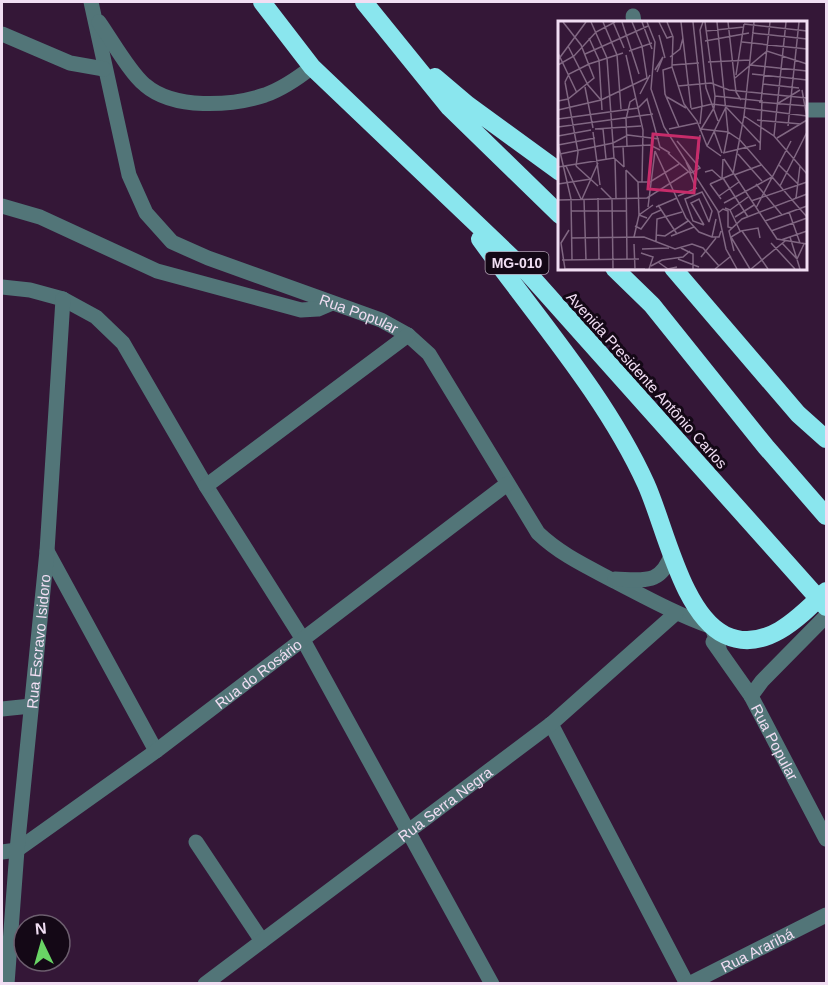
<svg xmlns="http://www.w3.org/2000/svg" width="828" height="985" viewBox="0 0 828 985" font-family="Helvetica,sans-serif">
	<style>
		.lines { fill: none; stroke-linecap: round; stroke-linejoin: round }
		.minor { stroke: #527578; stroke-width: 15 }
		.highway { stroke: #8ae6ee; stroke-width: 18 }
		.labels { text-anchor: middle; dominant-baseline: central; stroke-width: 6; stroke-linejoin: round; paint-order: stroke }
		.shield { fill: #140816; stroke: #af9eb1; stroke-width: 1.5 }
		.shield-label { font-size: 14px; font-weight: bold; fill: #f1def3 }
		.street-label { font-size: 15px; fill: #f1def3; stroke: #140816 }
		.inset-road { fill: none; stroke: #806782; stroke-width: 1.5 }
		.view { fill: #c72c6a; fill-opacity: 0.15; stroke: #c72c6a; stroke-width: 3 }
		.inset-edge { fill: none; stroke: #f1def3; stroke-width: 3 }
	</style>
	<rect width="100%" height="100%" fill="#341737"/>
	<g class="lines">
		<!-- minor -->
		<g class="minor">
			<path id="s1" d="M 91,2 L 129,175 L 146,213 L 172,242 L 208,258 L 381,320 L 408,335 L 429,354 L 538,533 C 561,555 588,567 616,582 C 647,598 678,615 712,627 L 719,648"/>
			<path d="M 633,16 L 634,22"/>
			<path d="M 99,22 C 111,39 130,73 145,85 C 174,110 231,106 265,95 C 282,89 298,78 312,67"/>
			<path d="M 2,34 L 70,63 L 104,69"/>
			<path d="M 806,110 L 826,110"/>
			<path d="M 2,206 L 40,217 L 157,271 L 301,310 L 318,309 L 332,303"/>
			<path d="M 2,287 L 30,290 L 63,299 L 96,317 L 123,343 L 206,486 L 302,638 L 492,984"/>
			<path d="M 206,486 L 408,335"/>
			<path d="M 47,551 L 156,751"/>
			<path d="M 615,579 C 645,580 661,585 672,553"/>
			<path id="s2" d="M 713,642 L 751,696 L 826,839"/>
			<path d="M 751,696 L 762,681 L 826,616"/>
			<path d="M 2,709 L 31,706"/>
			<path d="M 551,724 L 687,984"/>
			<path d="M 196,842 L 262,941"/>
			<path id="s3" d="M 2,852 L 17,850 L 156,751 L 507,484"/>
			<path id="s4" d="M 7,984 L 17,850 L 47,551 L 63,299"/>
			<path id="s5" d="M 205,984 L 551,724 L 676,613"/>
			<path id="s6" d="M 689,984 L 826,915"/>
		</g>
		<!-- highway -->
		<path class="highway" d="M 262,2 L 312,67 L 527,272 L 826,607
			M 364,2 L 449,107 L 560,215
			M 435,77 L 468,105 L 560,172
			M 480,239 C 536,317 606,396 646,484 C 665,526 682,614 725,635 C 765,654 801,616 826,591
			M 614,268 L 652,305 L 766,447 L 826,516
			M 673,268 L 798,414 L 826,439"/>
	</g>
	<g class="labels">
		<!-- shield labels -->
		<rect class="shield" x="485.5" y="252" width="63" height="22" rx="4.5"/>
		<g class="shield-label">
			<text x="517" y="263">MG-010</text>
		</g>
		<!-- street labels -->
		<g class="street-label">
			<text stroke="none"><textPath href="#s1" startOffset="458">Rua Popular</textPath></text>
			<text transform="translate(647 380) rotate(48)">Avenida Presidente Antônio Carlos</text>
			<text stroke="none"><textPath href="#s4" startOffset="344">Rua Escravo Isidoro</textPath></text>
			<text stroke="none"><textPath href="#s3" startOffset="314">Rua do Rosário</textPath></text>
			<text stroke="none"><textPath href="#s2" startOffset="118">Rua Popular</textPath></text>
			<text stroke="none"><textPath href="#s5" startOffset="300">Rua Serra Negra</textPath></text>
			<text stroke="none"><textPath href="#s6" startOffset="76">Rua Araribá</textPath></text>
		</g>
	</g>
	<!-- overview -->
	<g transform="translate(558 21)">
		<rect width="249" height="249" fill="#341737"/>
		<path class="inset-road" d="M 33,1 L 49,37 L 56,137 L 66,146M 45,1 L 59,34 L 63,88M 55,1 L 66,27M 64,1 L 81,53M 84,1 L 94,28M 89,1 L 97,21 L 93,68 L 106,106 L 160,190 L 168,228 L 179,248M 101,1 L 109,17 L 115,15M 109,1 L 115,16 L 114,46 L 126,83 L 139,100 L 149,125 L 163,135M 123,1 L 133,87M 135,1 L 144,84 L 142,103M 145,1 L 142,9 L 148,67 L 160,100M 159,1 L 170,111 L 166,132M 170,1 L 178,71 L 183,79M 186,3 L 249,10M 148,10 L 186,6M 194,12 L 249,18M 101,14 L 107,37M 31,17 L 41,39 L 44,89M 147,20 L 191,12M 184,21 L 249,28M 10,25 L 30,64 L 43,79M 71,30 L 94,22M 0,32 L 19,72M 27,33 L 90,5M 68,34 L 85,109 L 84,161M 112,36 L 122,28 L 125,17M 0,39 L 28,1M 150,41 L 192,39M 0,44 L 16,35 L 38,11 L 57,1M 114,44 L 141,42M 192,44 L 249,50M 114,46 L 105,49 L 107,73 L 121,106M 97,49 L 105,36 L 99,51M 194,53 L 249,59M 178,54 L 186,3M 177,57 L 209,30 L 249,43M 7,61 L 20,131 L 18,145M 7,61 L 11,53 L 31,43 L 65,32M 205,63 L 241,67M 120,65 L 153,62 L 171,69 L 249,77M 27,66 L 35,107M 244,69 L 249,97M 82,73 L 92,54M 157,75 L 203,80 L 212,1M 109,76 L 128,87M 0,80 L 10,78 L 36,57 L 23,24 L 5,1M 201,81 L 249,85M 219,83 L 242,69M 133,88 L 154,83 L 249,95M 0,89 L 43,79 L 89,57 L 84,25 L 74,1M 186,95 L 216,115 L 249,153M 0,98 L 80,87 L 89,78 L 102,126 L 112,132M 199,99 L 243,103M 230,105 L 241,1M 0,106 L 95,93M 37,108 L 83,105M 45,108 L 48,138M 111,108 L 139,102M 143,108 L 170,111 L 182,119 L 249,196M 142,110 L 156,87 L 157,75 L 147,1M 156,110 L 164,132M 35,111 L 42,164M 0,115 L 33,109M 216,115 L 228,1M 219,117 L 249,99M 119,120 L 142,147 L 133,152 L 128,141M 0,122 L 13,178 L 14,239M 0,124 L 37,117M 65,125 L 66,146M 69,125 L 68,98 L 72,81 L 78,77M 149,125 L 168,86 L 202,122M 55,126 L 92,124 L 102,129M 202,129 L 204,79M 97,130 L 128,197 L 141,211 L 154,216M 110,132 L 132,152 L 138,168M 165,132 L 198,124M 2,133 L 55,122 L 70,114 L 101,118M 180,133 L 204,160M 57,138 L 58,177M 140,138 L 142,114M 166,138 L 219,218 L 249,223M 221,144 L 240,163M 8,145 L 23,178M 18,145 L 40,165M 0,146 L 56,137M 68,149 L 69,238M 68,149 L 80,161 L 92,161 L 121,143M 147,151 L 154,149 L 164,158M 175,153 L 186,95 L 196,1M 176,154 L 203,144M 164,157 L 165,138M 165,157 L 190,196M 80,161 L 81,194 L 89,197M 0,163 L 33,158M 152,163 L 163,178M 152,163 L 175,153M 198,163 L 224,194M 222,165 L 249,111M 43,167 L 54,178 L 55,248M 120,175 L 139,167M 161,175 L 181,161M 40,177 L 41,239M 238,177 L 242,145M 24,178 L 40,142M 26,178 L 28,239M 0,179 L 89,177 L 130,151M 193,180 L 249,161M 166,182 L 214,156M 100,184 L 119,213M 90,186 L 97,130M 98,186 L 119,177M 167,187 L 172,189 L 190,176M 198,187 L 233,120M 172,189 L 182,210M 13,190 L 68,190M 231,191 L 242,222M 160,192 L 165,188 L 170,190 L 170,206 L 174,207M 177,196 L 196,184M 158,198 L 154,216 L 161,216 L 163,210M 207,200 L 249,185M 146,204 L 135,200 L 127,178 L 144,171 L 154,190 L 151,201M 146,204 L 133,182 L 141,178 L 151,201M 77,205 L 83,208 L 94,193 L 103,189M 184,210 L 210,248M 213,210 L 249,197M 98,214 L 107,215 L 130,200M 113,215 L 136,206M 76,216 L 81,194 L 95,184M 232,216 L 242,248M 13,217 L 86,216 L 117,228 L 134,223 L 145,227 L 161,245M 223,219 L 249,210M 98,220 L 99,198 L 124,191M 213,222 L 237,248M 224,222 L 239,238 L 246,223M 76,223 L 77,248M 123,227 L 135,233 L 135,248M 84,228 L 111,227M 176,230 L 171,210 L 184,198 L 249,173M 83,232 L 95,236 L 91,248M 143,236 L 158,217M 120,238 L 141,246M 4,239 L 81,238M 100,241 L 110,248 L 119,246M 93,245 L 104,239 L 125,236 L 132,230M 6,248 L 87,248M 7,248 L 3,222 L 11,209M 157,248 L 173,235M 192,248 L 173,216 L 183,210 L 200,207 L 202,217M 193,248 L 227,220"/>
		<path class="view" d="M 95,113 L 141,117 L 136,172 L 90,168 Z"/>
		<rect width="249" height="249" class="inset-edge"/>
	</g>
	<!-- border -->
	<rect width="828" height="985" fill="none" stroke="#f1def3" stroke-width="6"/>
	<!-- north arrow -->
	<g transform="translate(42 943) rotate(355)"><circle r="28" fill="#140816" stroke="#6c5e6e" stroke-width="1.5"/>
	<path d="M0-4.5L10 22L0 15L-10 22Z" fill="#69d465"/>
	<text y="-9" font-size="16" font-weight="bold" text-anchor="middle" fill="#f1def3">N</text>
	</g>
</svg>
